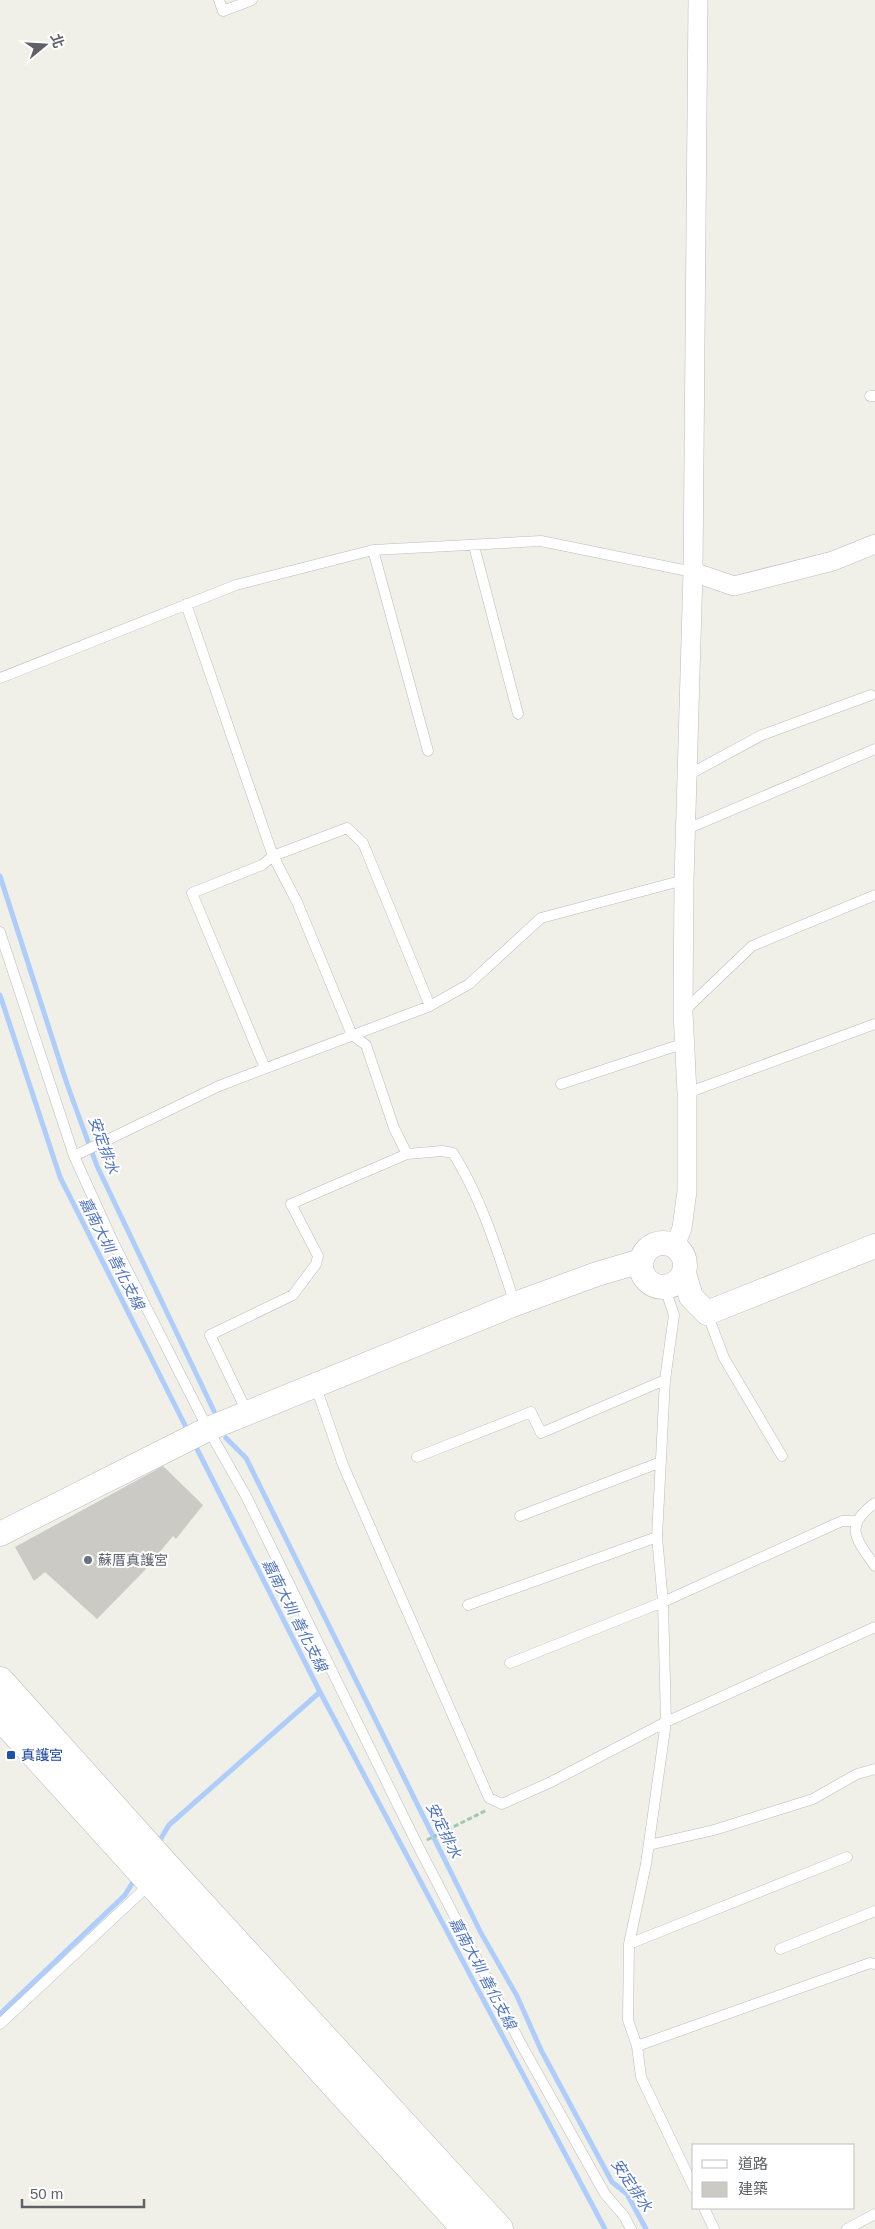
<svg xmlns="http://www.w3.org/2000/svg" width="875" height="2229" viewBox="0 0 875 2229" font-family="Arial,'Noto Sans TC',sans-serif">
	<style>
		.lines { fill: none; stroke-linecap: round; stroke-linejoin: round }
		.stream { stroke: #aecdfa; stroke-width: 5 }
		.building { fill: #cccac4 }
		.service-casing { stroke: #babbc0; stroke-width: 11 }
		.minor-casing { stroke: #babbc0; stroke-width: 20 }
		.tertiary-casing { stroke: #babbc0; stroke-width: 25 }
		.secondary-casing { stroke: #b9bbc0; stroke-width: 29 }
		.path { stroke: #a0c6b1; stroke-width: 3; stroke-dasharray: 5 2.5; stroke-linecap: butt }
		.service { stroke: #fff; stroke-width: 10 }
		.minor { stroke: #fff; stroke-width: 19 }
		.tertiary { stroke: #fff; stroke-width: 24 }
		.secondary { stroke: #fff; stroke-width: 28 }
		.worship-dot { fill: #6b7280; stroke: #fff; stroke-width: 2 }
		.transit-dot { fill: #1a4fb4; stroke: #fff; stroke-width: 2 }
		.labels { text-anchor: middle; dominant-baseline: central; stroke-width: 4; stroke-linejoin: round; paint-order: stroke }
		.worship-label { font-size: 14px; fill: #5b616d; stroke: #fff; text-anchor: start }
		.transit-label { font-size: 14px; fill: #164399; stroke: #fff; text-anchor: start }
		.water-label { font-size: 15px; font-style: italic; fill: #5074be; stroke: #fff }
	</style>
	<rect width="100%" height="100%" fill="#f0f0e8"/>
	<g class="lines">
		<!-- stream -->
		<path class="stream" d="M 0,876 L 67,1084 L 97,1166 L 214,1411
			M 0,995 L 60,1177 L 189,1433
			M 226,1438 L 246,1458 L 481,1933 L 517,1996 L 541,2050 L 612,2182 L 627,2194 L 646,2229
			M 194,1443 L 320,1692 L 605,2229
			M 157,1845 L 169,1825 L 320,1692
			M 0,2014 L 125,1895 L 136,1877"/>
	</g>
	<!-- building -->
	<path class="building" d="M 163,1466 L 203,1505 L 176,1539 L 173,1536 L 145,1570 L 97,1619 L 45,1572 L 34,1581 L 15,1547 Z"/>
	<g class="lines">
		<defs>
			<path id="service" d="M 219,0 L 223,11 L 252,0
				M 870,396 L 875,396
				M 474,546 L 518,714
				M 373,550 L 428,751
				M 186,604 L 273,856 L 297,902 L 352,1035 L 366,1045 L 394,1128 L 407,1154 L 442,1151 L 453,1153 C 482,1199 498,1253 515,1304
				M 0,678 L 236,585 L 373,550 L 541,541 L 693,572
				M 688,775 L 762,735 L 871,695
				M 687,829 L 875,749
				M 0,932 L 74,1156 L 114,1244 L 208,1429 L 246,1496 L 417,1844 L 521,2044 L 605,2194 L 624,2216 L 631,2229
				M 683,1012 L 752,946 L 875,895
				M 265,1068 L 192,893 L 262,865 L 273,856 L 347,828 L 363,843 L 430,1006
				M 561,1084 L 685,1043
				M 687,1093 L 875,1024
				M 74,1156 L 219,1086 L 430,1006 L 469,984 L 541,918 L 684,880
				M 665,1288 L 674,1315 L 665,1380 L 657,1537 L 663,1602 L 666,1722 L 646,1864 L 629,1944 L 628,2020 L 637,2046 L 641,2077 L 694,2188
				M 707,1313 L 724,1358 L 782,1456
				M 316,1387 L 343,1465 L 489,1798 L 502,1804 L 551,1782 L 666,1722 L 875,1627
				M 248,1414 L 210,1335 L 293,1295 L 316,1264 L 318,1256 L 291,1204 L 407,1154
				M 417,1457 L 531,1412 L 541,1433 L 665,1380
				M 875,1503 C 843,1526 856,1539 875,1566
				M 520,1516 L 661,1462
				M 468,1605 L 657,1537
				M 510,1663 L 663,1602 L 842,1521 L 856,1521
				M 649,1845 L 714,1830 L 813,1799 L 857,1774 L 875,1769
				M 629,1944 L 847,1857
				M 780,1949 L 875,1911
				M 0,2024 L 151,1883
				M 637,2046 L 870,1963 L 875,1964
				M 704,2208 L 714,2229
				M 847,2229 L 875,2214"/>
			<path id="minor" d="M 693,572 L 734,586 L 833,561 L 875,544
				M 675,1246 L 682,1228 L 687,1191 L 687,1093 L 683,1012 L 684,880 L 693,572 L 698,0"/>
			<path id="tertiary" d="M641 1265a22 22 0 1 1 44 0a22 22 0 1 1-44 0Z
				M 684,1273 L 691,1297 L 707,1313 L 875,1246
				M 0,1534 L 208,1429 L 515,1304 L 597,1274 L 641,1261"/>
			<path id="secondary" d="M 0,1681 L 166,1866 L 499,2229
				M 0,1716 L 466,2229"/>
		</defs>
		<!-- service casing -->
		<use href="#service" class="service-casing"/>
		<!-- minor casing -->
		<use href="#minor" class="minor-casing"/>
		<!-- tertiary casing -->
		<use href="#tertiary" class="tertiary-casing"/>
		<!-- secondary casing -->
		<use href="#secondary" class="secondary-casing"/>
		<!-- path -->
		<path class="path" d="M 427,1840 L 487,1810"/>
		<!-- service -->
		<use href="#service" class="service"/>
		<!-- minor -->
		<use href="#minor" class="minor"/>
		<!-- tertiary -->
		<use href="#tertiary" class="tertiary"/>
		<!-- secondary -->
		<use href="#secondary" class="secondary"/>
	</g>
	<!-- markers -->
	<circle class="worship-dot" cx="88" cy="1560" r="5"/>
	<rect class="transit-dot" x="6" y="1750" width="10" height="10" rx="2.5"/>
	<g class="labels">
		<!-- worship labels -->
		<g class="worship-label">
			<text x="98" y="1560">蘇厝真護宮</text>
		</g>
		<!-- transit labels -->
		<g class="transit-label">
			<text x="21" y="1755">真護宮</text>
		</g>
		<!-- water labels -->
		<g class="water-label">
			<text transform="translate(104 1145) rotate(70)">安定排水</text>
			<text transform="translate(112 1253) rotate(63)">嘉南大圳 善化支線</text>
			<text transform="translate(295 1615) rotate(63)">嘉南大圳 善化支線</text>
			<text transform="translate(444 1830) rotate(64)">安定排水</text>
			<text transform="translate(483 1973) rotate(62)">嘉南大圳 善化支線</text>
			<text transform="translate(632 2185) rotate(56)">安定排水</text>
		</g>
	</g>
	<!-- legend -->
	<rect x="692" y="2144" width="162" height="65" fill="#ffffff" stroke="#bfc0c2"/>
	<rect x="702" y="2160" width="25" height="8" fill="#ffffff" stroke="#bfc0c2"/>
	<text x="738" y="2169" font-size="15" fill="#5f6167">道路</text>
	<rect x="702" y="2182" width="25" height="15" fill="#cccac4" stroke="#bfc0c2"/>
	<text x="738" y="2194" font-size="15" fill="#5f6167">建築</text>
	<!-- north arrow -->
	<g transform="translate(45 45) rotate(72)" stroke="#ffffff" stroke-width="4" paint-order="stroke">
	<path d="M0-4L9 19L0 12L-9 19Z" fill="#5f6167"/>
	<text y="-8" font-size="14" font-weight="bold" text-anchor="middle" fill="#5f6167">北</text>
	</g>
	<!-- scale -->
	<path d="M22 2199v8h122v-8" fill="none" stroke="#5f6167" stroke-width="2.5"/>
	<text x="30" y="2199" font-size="15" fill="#5f6167" stroke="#ffffff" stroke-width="4" paint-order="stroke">50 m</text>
</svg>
